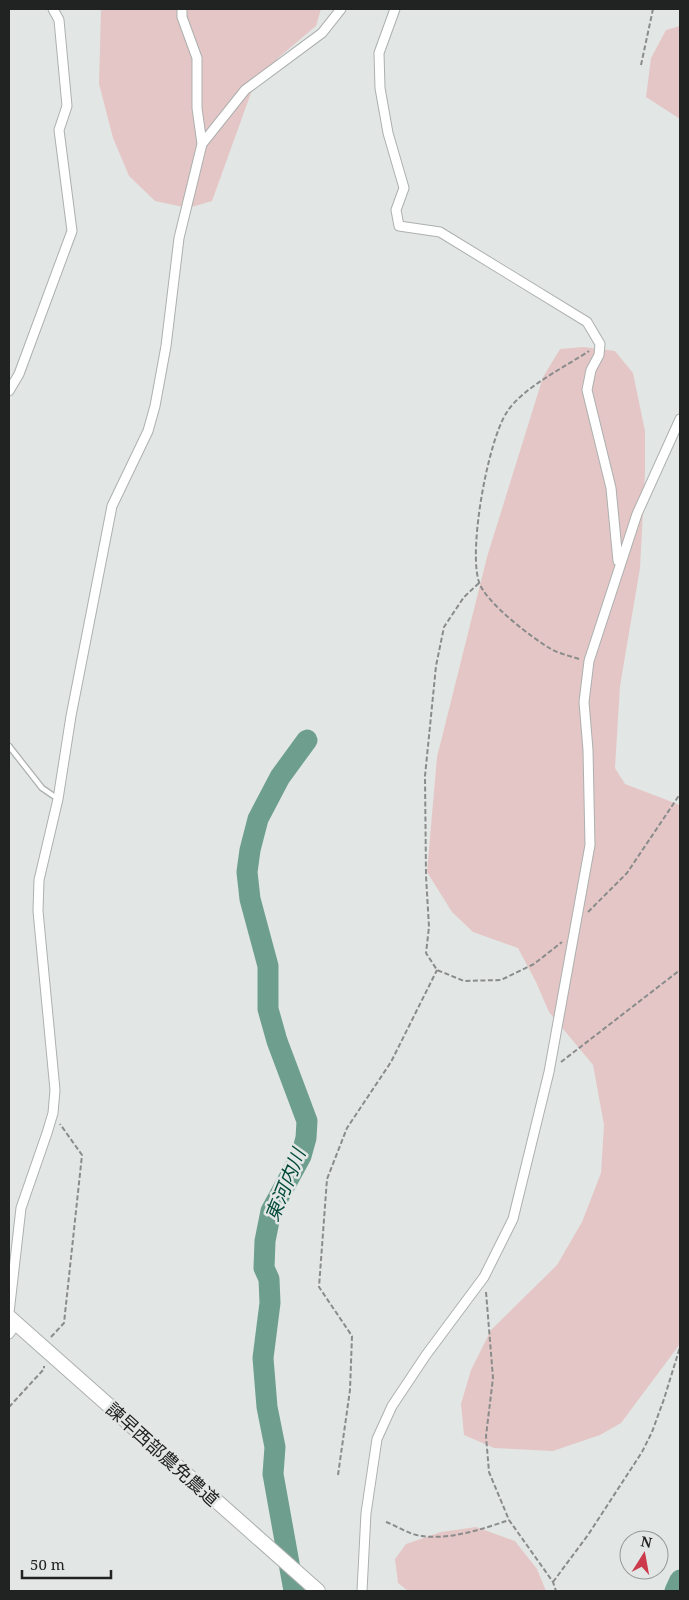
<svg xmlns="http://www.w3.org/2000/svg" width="689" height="1600" viewBox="0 0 689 1600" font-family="'Noto Serif','Noto Sans JP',serif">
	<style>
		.green { fill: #e5c6c6 }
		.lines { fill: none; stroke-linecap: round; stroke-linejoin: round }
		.river { stroke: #6e9f8e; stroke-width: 21 }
		.lane-casing { stroke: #acb0ae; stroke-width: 7 }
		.street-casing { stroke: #acb0ae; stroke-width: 11 }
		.secondary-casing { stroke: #acb0ae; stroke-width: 16 }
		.path { stroke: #898c8b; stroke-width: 2; stroke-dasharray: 5 2.5; stroke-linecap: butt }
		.lane { stroke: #fff; stroke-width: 4.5 }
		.street { stroke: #fff; stroke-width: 9 }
		.secondary { stroke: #fff; stroke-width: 14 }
		.labels { text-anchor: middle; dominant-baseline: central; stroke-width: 5; stroke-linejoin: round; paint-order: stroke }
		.street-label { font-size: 18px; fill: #212222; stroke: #e2e7e5 }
		.water-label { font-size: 19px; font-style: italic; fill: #034a39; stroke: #e2e7e5 }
	</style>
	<rect width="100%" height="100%" fill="#e2e7e5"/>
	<!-- green -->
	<path class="green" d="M 101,9 L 321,9 L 316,26 L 278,58 L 251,93 L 212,201 L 188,208 L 155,201 L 129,176 L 113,138 L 99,84 Z
		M 680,26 L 680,119 L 646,97 L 651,58 L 666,30 Z
		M 583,347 L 615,351 L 633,373 L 645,431 L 645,472 L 640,568 L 620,686 L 615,768 L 625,784 L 680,805 L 680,1344 L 621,1423 L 600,1435 L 553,1451 L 494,1448 L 464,1435 L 461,1404 L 471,1370 L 491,1330 L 557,1265 L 582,1222 L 601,1173 L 604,1125 L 593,1065 L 549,1012 L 536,982 L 518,948 L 473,932 L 452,912 L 427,872 L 437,757 L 487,557 L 543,377 L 560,349 Z
		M 476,1527 L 515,1541 L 537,1569 L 546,1591 L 408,1591 L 398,1583 L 395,1559 L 406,1544 L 441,1532 Z"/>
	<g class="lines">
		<!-- river -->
		<path class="river" d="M 294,1591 L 273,1474 L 275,1447 L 267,1407 L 263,1358 L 270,1303 L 269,1279 L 264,1268 L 265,1241 L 271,1211 L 301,1156 L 306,1138 L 307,1121 L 277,1041 L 268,1009 L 268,966 L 250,899 L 247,872 L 250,850 L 258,819 L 280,777 L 307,740
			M 675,1591 L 680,1580"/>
		<defs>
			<path id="lane" d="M 9,746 L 42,788 L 58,799"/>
			<path id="street" d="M 395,9 L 379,53 L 380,88 L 388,133 L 404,188 L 396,210 L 399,226 L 440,232 L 587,322 L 600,344 L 599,355 L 591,370 L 587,390 L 611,488 L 618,561
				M 202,144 L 245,90 L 322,33 L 341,9
				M 9,391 L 19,374 L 72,231 L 59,130 L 67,106 L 59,20 L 53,9
				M 9,1313 L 21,1208 L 47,1133 L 53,1113 L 55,1090 L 38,911 L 39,880 L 58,799 L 71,716 L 112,506 L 148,431 L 155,406 L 166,346 L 179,238 L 202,144 L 197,108 L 197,58 L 182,17 L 182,9
				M 9,1334 L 12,1330 L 9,1318
				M 362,1591 L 366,1513 L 377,1439 L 392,1406 L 426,1355 L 484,1277 L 513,1219 L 549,1072 L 590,845 L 588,750 L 584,702 L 589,661 L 637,514 L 680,419"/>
			<path id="secondary" d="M 9,1317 L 318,1591"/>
		</defs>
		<!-- lane casing -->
		<use href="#lane" class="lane-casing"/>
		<!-- street casing -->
		<use href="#street" class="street-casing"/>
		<!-- secondary casing -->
		<use href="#secondary" class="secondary-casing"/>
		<!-- path -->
		<path class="path" d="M 641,65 L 653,9
			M 479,583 L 464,597 L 444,627 L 436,666 L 425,776 L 426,876 L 429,927 L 426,953 L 437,970 L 464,981 L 501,980 L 534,964 L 562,942
			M 579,659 C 570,656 560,654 551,649 C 532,638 485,602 479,582 C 468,550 488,440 507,412 C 522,388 565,367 589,351
			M 588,912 L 627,873 L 680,794
			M 561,1062 L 680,970
			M 486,1292 L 493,1378 L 486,1436 L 489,1472 L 509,1520 L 553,1582 L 556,1591
			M 51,1337 L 64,1323 L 82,1155 L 60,1124
			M 9,1407 L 44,1369 L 44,1366
			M 338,1475 L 350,1390 L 352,1336 L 319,1287 L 327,1179 L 347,1128 L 391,1062 L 437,970
			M 386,1522 C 397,1526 410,1535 422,1536 C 450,1540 483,1529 509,1520
			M 553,1582 L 588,1535 L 642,1452 L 652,1432 L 664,1399 L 680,1347"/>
		<!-- lane -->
		<use href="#lane" class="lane"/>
		<!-- street -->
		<use href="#street" class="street"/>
		<!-- secondary -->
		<use href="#secondary" class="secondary"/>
	</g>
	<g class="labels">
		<!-- street labels -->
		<g class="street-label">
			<text transform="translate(163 1454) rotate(42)">諫早西部農免農道</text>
		</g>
		<!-- water labels -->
		<g class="water-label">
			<text transform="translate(285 1185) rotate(-68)">東河内川</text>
		</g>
	</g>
	<!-- border -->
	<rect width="689" height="1600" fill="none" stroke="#212222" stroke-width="20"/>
	<!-- north arrow -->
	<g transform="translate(644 1555) rotate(11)"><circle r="24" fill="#e2e7e5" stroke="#959897"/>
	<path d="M0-4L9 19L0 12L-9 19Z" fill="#cb3b4c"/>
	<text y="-8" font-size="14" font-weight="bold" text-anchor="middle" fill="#212222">N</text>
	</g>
	<!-- scale -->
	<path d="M22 1570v8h89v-8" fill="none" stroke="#212222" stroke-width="2.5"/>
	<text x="30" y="1570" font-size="15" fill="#212222" stroke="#e2e7e5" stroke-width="4" paint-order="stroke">50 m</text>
</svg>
